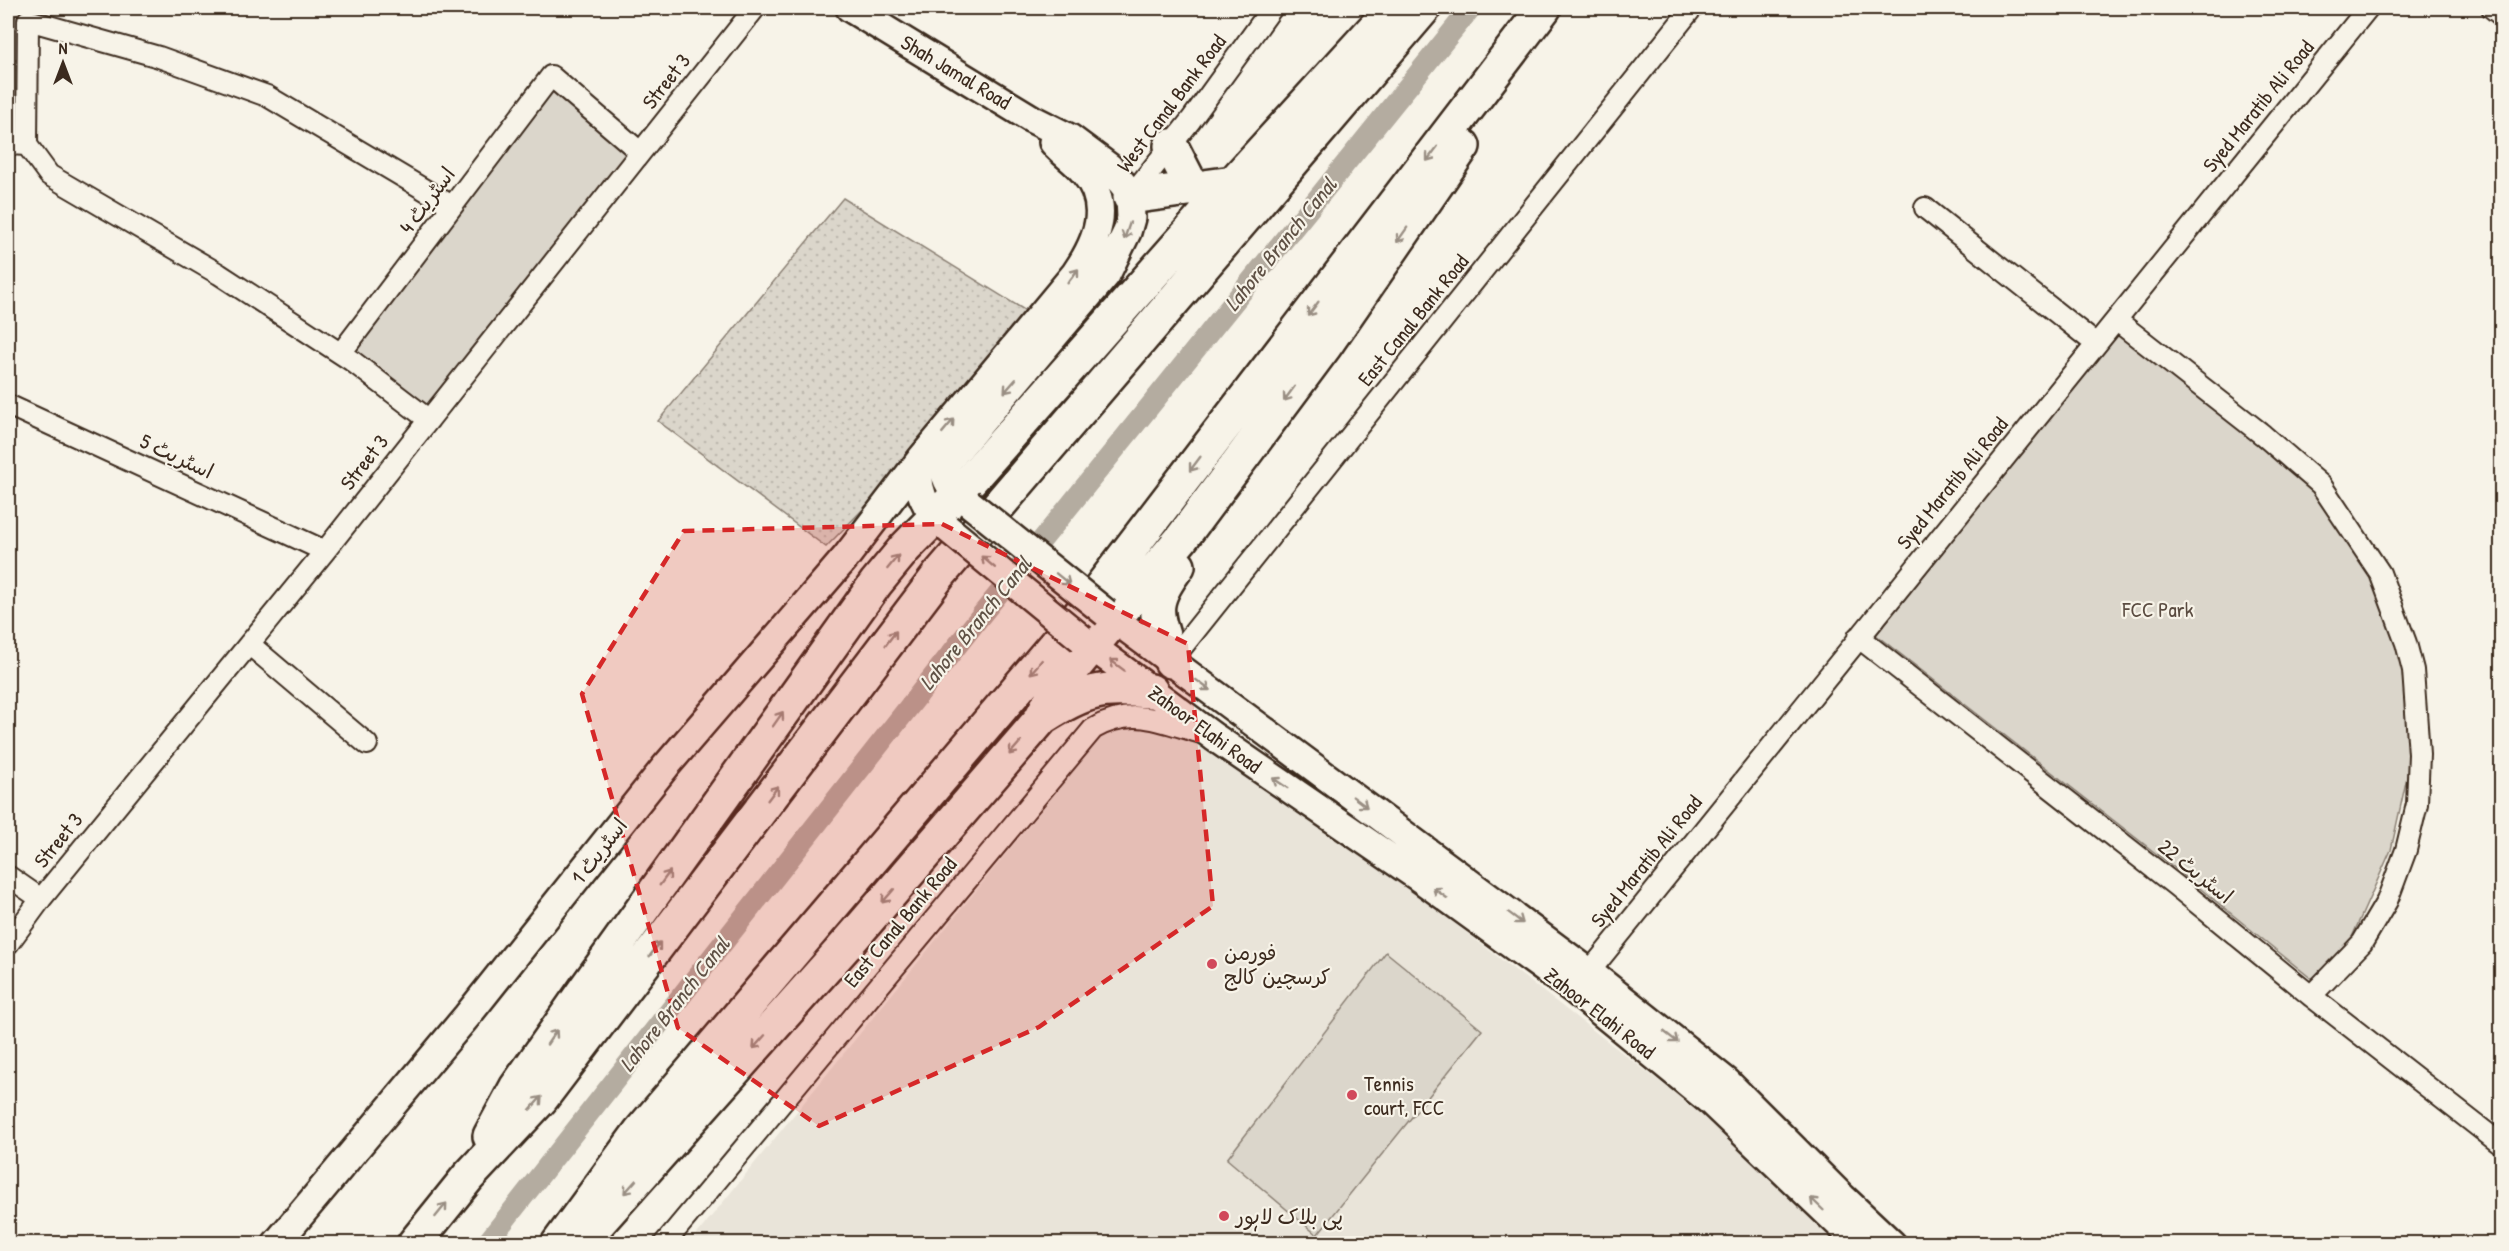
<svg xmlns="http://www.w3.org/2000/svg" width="2509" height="1251" viewBox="0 0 2509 1251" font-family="'Patrick Hand','Playpen Sans Arabic',sans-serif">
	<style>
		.built { fill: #e9e4d9 }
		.grass { fill: url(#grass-dots); stroke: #8b8074; stroke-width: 1.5 }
		.cemetery { fill: url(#cemetery-stones); stroke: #8b8074; stroke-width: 1.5 }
		.green { fill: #dbd6cb; stroke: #8b8074; stroke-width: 1.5 }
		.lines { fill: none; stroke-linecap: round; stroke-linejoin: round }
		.canal { stroke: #b4aca0; stroke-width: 21 }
		.street-casing { stroke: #3b2a1e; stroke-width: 24 }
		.secondary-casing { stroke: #3b2a1e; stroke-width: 32 }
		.highway-casing { stroke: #3b2a1e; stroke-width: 38 }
		.street { stroke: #f7f3e8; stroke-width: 20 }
		.secondary { stroke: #f7f3e8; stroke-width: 27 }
		.highway { stroke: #f7f3e8; stroke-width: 33 }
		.secondary-bridge-casing { stroke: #3b2a1e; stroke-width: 32; stroke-linecap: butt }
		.secondary-bridge { stroke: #f7f3e8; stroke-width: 27 }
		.oneway { stroke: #998e83 }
		.marked { fill: #d62828; fill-opacity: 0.2; stroke: #d62828; stroke-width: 4.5; stroke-dasharray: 12 8; stroke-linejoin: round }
		.poi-dot { fill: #d1495b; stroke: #f7f3e8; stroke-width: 2 }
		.labels { text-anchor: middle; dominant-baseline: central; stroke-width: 4.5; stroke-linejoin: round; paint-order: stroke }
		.street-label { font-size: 21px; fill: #3b2a1e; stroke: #f7f3e8 }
		.park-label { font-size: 21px; fill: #5b4c41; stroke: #f7f3e8 }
		.poi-label { font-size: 21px; fill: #3b2a1e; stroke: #f7f3e8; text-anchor: start }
		.water-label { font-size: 22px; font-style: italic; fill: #5f5145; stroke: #f7f3e8 }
	</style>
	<defs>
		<pattern id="grass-dots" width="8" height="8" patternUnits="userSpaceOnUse" patternTransform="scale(1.5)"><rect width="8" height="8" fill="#dbd6cb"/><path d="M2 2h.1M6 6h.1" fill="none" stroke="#bdb8ae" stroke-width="1.8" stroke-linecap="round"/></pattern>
		<pattern id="cemetery-stones" width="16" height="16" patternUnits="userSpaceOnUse" patternTransform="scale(1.5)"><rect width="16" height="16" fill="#dbd6cb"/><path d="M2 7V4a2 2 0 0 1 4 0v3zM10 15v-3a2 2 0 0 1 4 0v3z" fill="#bdb8ae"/></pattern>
	</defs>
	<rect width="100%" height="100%" fill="#f7f3e8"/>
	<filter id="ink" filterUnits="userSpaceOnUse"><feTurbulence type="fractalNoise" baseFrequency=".0167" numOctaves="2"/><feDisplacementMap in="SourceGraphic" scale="12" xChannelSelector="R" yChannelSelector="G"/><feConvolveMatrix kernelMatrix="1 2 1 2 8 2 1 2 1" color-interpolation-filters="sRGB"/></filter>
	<g filter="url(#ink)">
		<!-- built -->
		<path class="built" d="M 1144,684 L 1869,1243 L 689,1244 Z"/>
		<!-- grass -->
		<path class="grass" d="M 843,198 L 1026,311 L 913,445 L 872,500 L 826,547 L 658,421 Z"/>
		<!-- cemetery -->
		<path class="cemetery" d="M 8,60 L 28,60 L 27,145 L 8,144 Z"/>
		<!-- green -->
		<path class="green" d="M 551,76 L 640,152 L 429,420 L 341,353 Z
			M 2118,333 L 2283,460 L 2326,501 L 2375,580 L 2401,644 L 2409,701 L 2409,768 L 2391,850 L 2352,937 L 2313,980 L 2181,873 L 1876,635 Z
			M 1386,952 L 1482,1030 L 1317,1235 L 1227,1159 Z"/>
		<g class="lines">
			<!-- canal -->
			<path class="canal" d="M 486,1244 L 979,618 L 1471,8"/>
			<defs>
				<path id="street" d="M 2492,8 L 2502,16
					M 8,144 L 27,145 L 49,175 L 219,274 L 352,361 L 429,420
					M 27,145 L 28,20 L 159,57 L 267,96 L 452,206
					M 1130,197 L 1191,120 L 1272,8
					M 1925,208 L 2096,344
					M 2116,320 L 2263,435 L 2321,485 L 2380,573 L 2406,643 L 2413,670 L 2419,754 L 2417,804 L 2406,850 L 2387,901 L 2362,943 L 2311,996
					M 341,353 L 551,76 L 640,152
					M 8,405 L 325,551
					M 1858,637 L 2175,885 L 2311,996 L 2502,1145
					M 249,644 L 367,744
					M 1171,661 L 1692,8
					M 8,876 L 41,899
					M 8,944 L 41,899 L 325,551 L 755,8
					M 1582,981 L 2368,8
					M 664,1244 L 1093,729 C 1132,706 1161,721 1201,733"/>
				<path id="secondary" d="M 850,8 L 1032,119 L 1070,138 L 1109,167 L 1126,188 L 1130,197 L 1131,218 L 1127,232 L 1106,275 L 947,462 C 940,481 955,491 969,503
					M 947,528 C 924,508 914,488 921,459 L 1075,274 C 1097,242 1113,205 1083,171 C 1074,160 1062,153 1053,142
					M 1106,613 L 1589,972 L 1727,1082 L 1843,1198 L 1892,1244
					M 1082,639 L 1214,737 L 1421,879 L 1574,990 L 1710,1101 L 1860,1244
					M 276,1244 L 467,1016 L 666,766 L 846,557 L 921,459"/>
				<path id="highway" d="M 1171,146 L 1193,189
					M 1130,197 L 1233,183
					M 1171,661 C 1158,615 1146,608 1178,566
					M 1043,717 C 1087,689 1099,688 1151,691
					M 490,1136 L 516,1088 L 586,988 L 876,583 L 905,548 L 958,494 L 1233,183 L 1393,8
					M 591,1231 L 854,936 L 1040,720 L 1057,688 L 1182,538 L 1325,346 L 1463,146
					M 414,1244 L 468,1177 L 541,1099 L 939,575 L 1424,8
					M 558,1244 L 640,1132 L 1075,621 L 1544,8"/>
			</defs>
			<!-- street casing -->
			<use href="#street" class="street-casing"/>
			<!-- secondary casing -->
			<use href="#secondary" class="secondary-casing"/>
			<!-- highway casing -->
			<use href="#highway" class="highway-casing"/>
			<!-- street -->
			<use href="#street" class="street"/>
			<!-- secondary -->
			<use href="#secondary" class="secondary"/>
			<!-- highway -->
			<use href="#highway" class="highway"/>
			<defs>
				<path id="secondary-bridge" d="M 969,503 L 1106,613
					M 947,528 L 1082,639"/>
			</defs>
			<!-- secondary-bridge casing -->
			<use href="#secondary-bridge" class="secondary-bridge-casing"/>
			<!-- secondary-bridge -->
			<use href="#secondary-bridge" class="secondary-bridge"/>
		</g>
		<!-- one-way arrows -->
		<defs><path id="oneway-shaft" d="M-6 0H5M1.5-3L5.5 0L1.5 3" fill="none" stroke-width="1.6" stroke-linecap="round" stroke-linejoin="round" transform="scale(1.5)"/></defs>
		<g class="oneway">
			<use href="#oneway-shaft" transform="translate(1432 154) rotate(127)"/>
			<use href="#oneway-shaft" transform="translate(1127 231) rotate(109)"/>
			<use href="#oneway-shaft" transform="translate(1402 235) rotate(125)"/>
			<use href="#oneway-shaft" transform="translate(1073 276) rotate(-53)"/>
			<use href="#oneway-shaft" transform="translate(1313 309) rotate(127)"/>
			<use href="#oneway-shaft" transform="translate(1010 386) rotate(131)"/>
			<use href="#oneway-shaft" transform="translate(1289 394) rotate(126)"/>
			<use href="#oneway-shaft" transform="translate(948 426) rotate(-50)"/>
			<use href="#oneway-shaft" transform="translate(1195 464) rotate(127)"/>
			<use href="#oneway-shaft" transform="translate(893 562) rotate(-51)"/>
			<use href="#oneway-shaft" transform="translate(988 562) rotate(-140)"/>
			<use href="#oneway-shaft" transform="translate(1063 579) rotate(39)"/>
			<use href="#oneway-shaft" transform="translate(891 638) rotate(-53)"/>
			<use href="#oneway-shaft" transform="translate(1117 665) rotate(-143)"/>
			<use href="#oneway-shaft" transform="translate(1036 667) rotate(130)"/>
			<use href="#oneway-shaft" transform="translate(1203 685) rotate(37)"/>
			<use href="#oneway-shaft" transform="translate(778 719) rotate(-55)"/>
			<use href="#oneway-shaft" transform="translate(1015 748) rotate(131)"/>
			<use href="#oneway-shaft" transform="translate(1280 783) rotate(-146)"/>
			<use href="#oneway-shaft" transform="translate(773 793) rotate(-53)"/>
			<use href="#oneway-shaft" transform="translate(1360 802) rotate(37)"/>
			<use href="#oneway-shaft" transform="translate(665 878) rotate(-54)"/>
			<use href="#oneway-shaft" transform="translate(1440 893) rotate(-144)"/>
			<use href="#oneway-shaft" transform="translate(888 896) rotate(131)"/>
			<use href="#oneway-shaft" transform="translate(1516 918) rotate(37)"/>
			<use href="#oneway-shaft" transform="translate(655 949) rotate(-53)"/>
			<use href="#oneway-shaft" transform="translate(552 1037) rotate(-56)"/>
			<use href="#oneway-shaft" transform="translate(1671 1037) rotate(38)"/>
			<use href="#oneway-shaft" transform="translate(759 1042) rotate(132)"/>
			<use href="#oneway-shaft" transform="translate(536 1103) rotate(-48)"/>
			<use href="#oneway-shaft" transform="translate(630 1187) rotate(132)"/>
			<use href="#oneway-shaft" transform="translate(1817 1204) rotate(-136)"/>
			<use href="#oneway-shaft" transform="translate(441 1210) rotate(-51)"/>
		</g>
	</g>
	<!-- marked area -->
	<path class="marked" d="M 942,524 L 1188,644 L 1213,906 L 1039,1027 L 819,1126 L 678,1028 L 582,694 L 684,531 Z"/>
	<!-- markers -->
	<g class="poi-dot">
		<circle cx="1212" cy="964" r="6"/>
		<circle cx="1352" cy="1095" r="6"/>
		<circle cx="1224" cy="1216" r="6"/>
	</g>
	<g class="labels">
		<!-- street labels -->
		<g class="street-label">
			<text transform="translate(956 72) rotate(31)">Shah Jamal Road</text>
			<text transform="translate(666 81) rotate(-52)">Street 3</text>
			<text transform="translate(1171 103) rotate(-53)">West Canal Bank Road</text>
			<text transform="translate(2258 106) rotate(-51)">Syed Maratib Ali Road</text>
			<text transform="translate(427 200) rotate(-53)">اسٹریٹ 4</text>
			<text transform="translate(1413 320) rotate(-51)">East Canal Bank Road</text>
			<text transform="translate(177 456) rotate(25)">اسٹریٹ 5</text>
			<text transform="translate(364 462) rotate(-52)">Street 3</text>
			<text transform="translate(1952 483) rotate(-51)">Syed Maratib Ali Road</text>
			<text transform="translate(1205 729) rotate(36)">Zahoor Elahi Road</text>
			<text transform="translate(58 840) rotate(-51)">Street 3</text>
			<text transform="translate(599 851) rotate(-52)">اسٹریٹ 1</text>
			<text transform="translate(1646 861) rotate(-51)">Syed Maratib Ali Road</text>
			<text transform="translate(2196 871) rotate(39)">اسٹریٹ 22</text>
			<text transform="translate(900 922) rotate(-50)">East Canal Bank Road</text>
			<text transform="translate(1600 1013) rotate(38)">Zahoor Elahi Road</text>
		</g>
		<!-- park labels -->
		<g class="park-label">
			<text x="2158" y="609">FCC Park</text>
		</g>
		<!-- poi labels -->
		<g class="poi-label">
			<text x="1224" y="952">فورمن<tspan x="1224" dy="24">کرسچین کالج</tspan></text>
			<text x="1364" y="1083">Tennis<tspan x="1364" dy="24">court, FCC</tspan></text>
			<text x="1236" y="1216">پی بلاک لاہور</text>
		</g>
		<!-- water labels -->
		<g class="water-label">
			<text transform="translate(1280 244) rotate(-51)">Lahore Branch Canal</text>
			<text transform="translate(975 623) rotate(-51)">Lahore Branch Canal</text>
			<text transform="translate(674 1004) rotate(-52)">Lahore Branch Canal</text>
		</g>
	</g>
	<!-- margin -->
	<rect width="2509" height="1251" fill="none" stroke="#f7f3e8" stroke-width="30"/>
	<rect x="15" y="15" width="2479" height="1221" fill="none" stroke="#3b2a1e" stroke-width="2" filter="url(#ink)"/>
	<!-- north arrow -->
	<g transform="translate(63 63)" stroke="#f7f3e8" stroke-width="4.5" paint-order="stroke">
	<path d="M0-4.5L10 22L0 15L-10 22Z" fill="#3b2a1e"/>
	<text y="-9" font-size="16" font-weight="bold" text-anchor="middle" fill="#3b2a1e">N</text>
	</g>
</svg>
